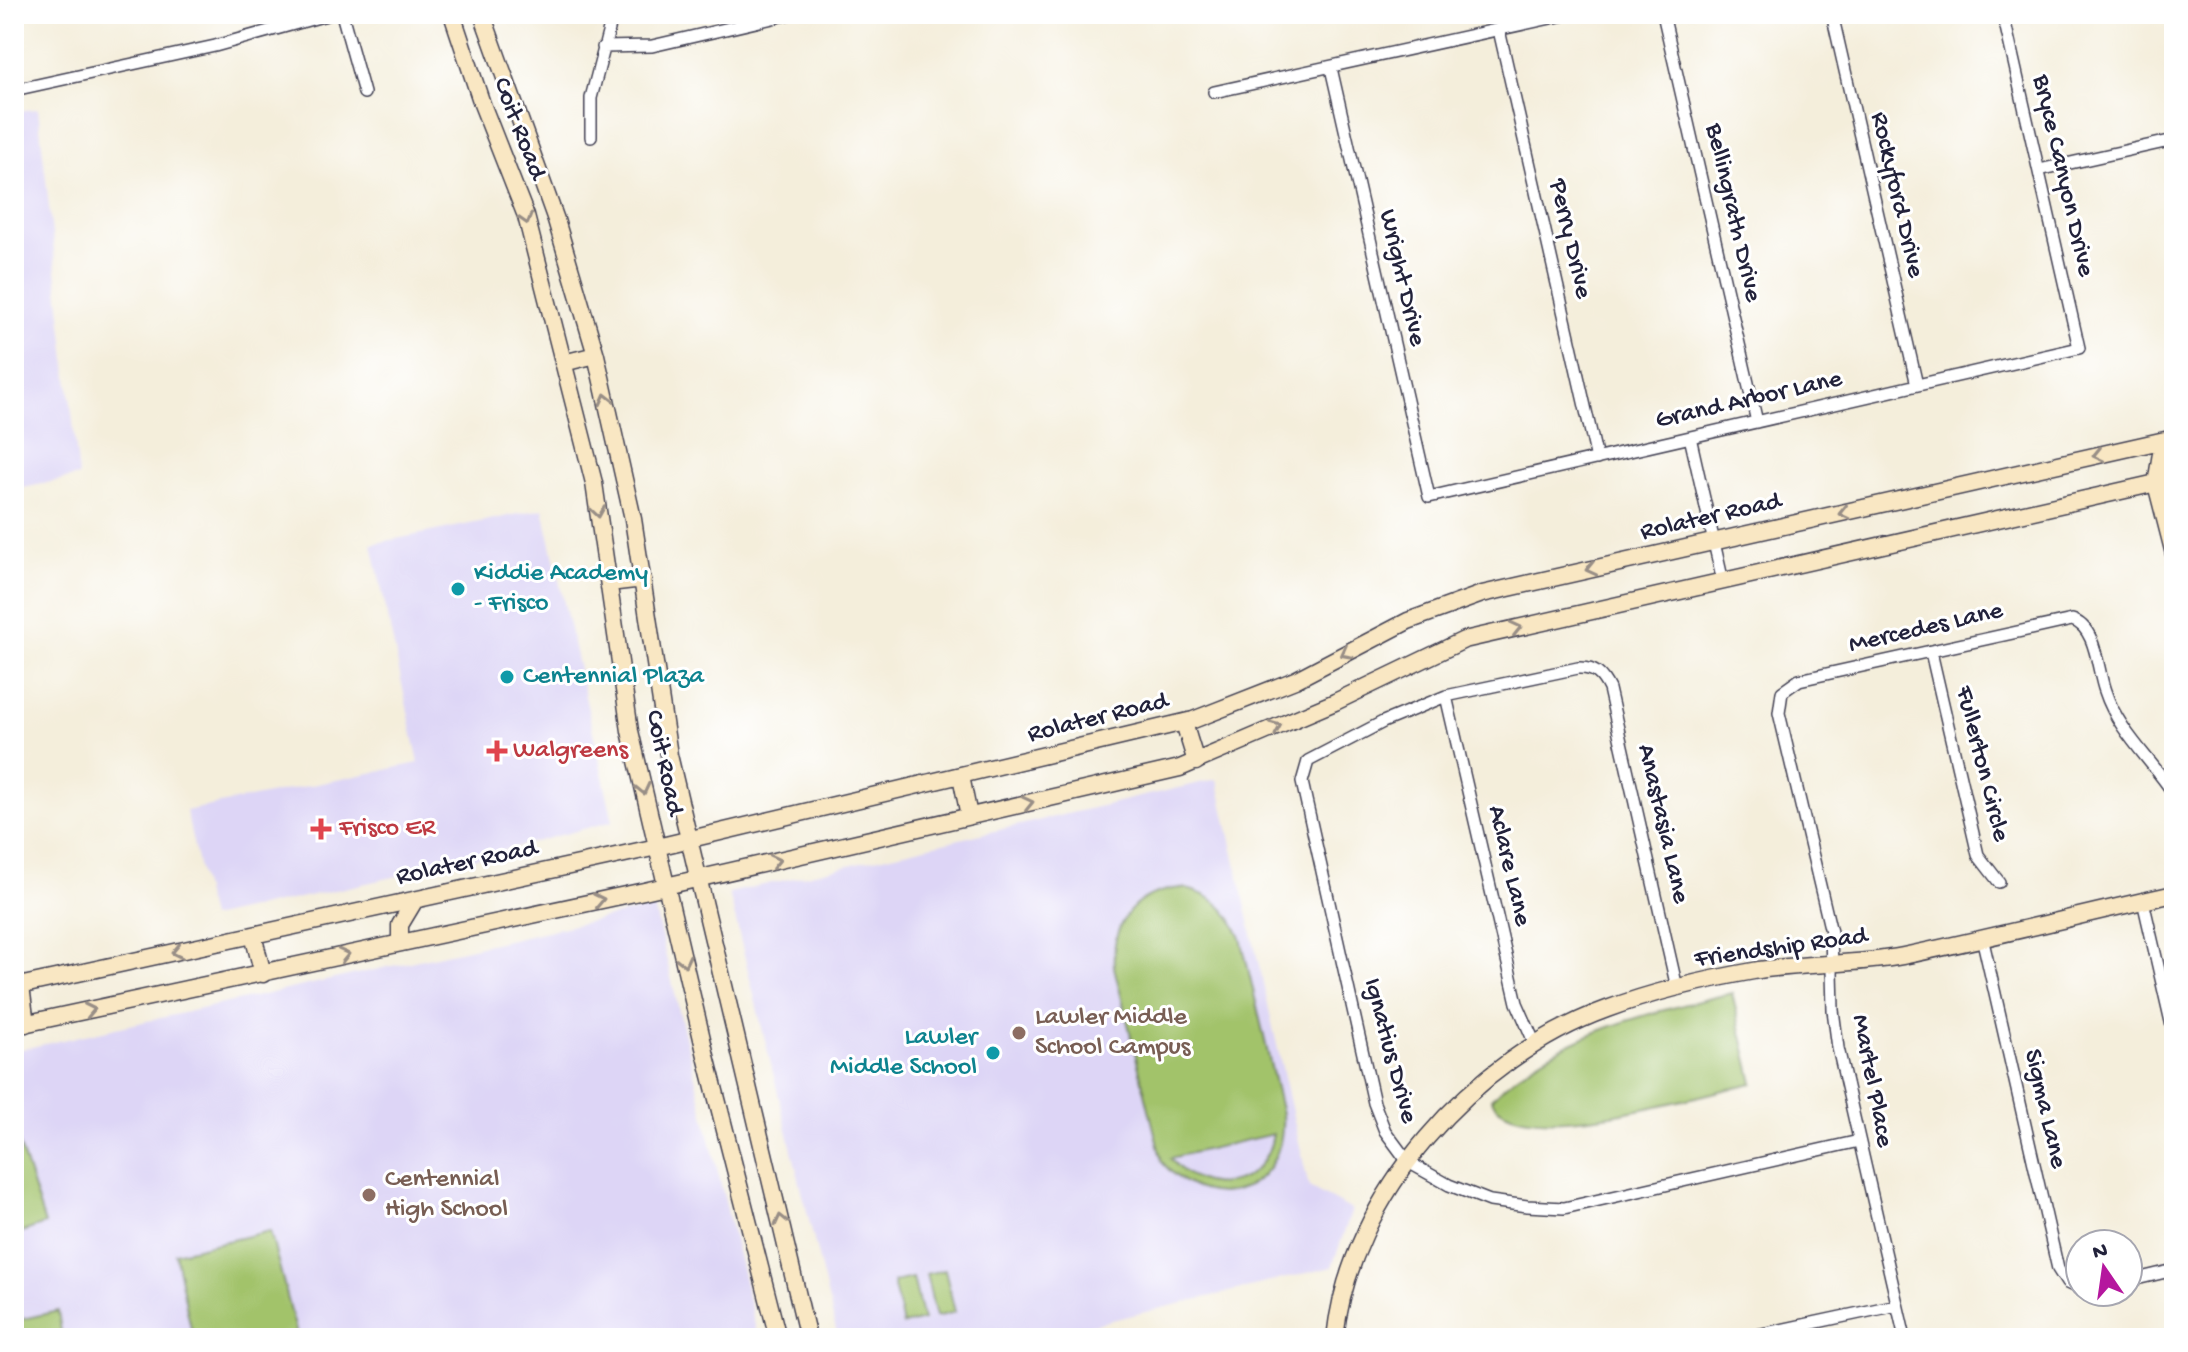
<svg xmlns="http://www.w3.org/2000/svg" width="2188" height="1352" viewBox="0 0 2188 1352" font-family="'Gochi Hand',sans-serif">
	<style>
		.built { fill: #ddd5f6 }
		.green { fill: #a2c36b; stroke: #627253; stroke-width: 2; fill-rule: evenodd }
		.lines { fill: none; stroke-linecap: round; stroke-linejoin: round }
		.street-casing { stroke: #424153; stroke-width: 14 }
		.secondary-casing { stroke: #424153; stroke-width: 19 }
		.street { stroke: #fff; stroke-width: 11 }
		.secondary { stroke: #f9e7c3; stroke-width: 16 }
		.oneway { stroke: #988e86 }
		.culture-dot { fill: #0f9aa8; stroke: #fff; stroke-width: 3 }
		.health-dot { fill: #e0444e; stroke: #fff; stroke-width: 3 }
		.education-dot { fill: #8d6e63; stroke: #fff; stroke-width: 3 }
		.labels { text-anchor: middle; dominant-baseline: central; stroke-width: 6; stroke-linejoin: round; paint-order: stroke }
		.street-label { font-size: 26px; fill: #22223b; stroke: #fff }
		.culture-label { font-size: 26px; fill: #0d838f; stroke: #fff; text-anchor: start }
		.health-label { font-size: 26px; fill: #be3a42; stroke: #fff; text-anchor: start }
		.education-label { font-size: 26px; fill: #785e54; stroke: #fff; text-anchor: start }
	</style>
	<rect width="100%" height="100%" fill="#fff"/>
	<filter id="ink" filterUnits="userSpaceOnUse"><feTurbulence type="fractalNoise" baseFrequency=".0125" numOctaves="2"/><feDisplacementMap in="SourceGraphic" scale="16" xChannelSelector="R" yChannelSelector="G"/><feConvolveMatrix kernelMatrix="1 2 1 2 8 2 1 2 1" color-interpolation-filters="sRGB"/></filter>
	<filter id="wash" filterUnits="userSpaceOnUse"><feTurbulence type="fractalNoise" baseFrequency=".006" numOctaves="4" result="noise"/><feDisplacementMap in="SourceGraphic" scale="32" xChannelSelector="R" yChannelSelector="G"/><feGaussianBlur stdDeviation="1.8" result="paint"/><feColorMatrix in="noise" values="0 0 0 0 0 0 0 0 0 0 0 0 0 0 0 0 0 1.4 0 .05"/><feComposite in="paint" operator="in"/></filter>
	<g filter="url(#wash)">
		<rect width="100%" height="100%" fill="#f4eedb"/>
		<!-- built -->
		<path class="built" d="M 38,109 L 79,476 L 14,490 L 14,111 Z
			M 543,509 L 613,821 L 452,864 L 210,918 L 186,811 L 419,763 L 372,544 Z
			M 1217,779 L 1309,1187 L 1352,1210 L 1332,1267 L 1037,1338 L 838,1338 L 729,893 Z
			M 654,907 L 758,1338 L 14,1338 L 14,1051 Z"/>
		<!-- green -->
		<path class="green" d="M 1183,888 C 1214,895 1229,909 1241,938 L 1282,1114 C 1288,1190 1211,1221 1162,1162 L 1114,967 C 1111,920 1136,891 1183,888 ZM 1273,1134 C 1265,1189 1203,1200 1170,1158 Z
			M 1732,993 L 1753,1083 C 1703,1094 1519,1151 1491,1099 C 1555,1033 1647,1014 1732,993 Z
			M 14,1128 L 45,1224 L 14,1235 Z
			M 270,1231 L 298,1338 L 193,1338 L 175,1253 Z
			M 945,1270 L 955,1312 L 936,1317 L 926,1274 Z
			M 913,1278 L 923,1320 L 903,1325 L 893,1282 Z
			M 58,1311 L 62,1338 L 14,1338 L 14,1321 Z"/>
	</g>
	<g filter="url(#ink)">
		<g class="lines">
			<defs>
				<path id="street" d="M 342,14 L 364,93
					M 1663,14 L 1757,422
					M 1832,14 L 1917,385
					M 1499,30 L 1597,459
					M 603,47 L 652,46 L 790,14
					M 1331,68 L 1429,497 L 2079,348 L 2003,14
					M 14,90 L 215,46 L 330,14
					M 1214,92 L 1569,14
					M 591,137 L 591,98 L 613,14
					M 2039,170 L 2174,140
					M 1690,437 L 1723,582
					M 1931,652 L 1978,855 L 1999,882
					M 1446,696 L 1517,1003 L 1535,1044
					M 2143,901 L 2174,1035
					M 1982,937 L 2058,1269 L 2067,1283 L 2080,1289
					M 1677,988 L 1609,689 C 1602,675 1595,667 1578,668 L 1446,696 L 1383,722 L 1308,761 L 1302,782 L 1374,1103 L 1385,1131 L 1408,1162 L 1449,1185 L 1490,1201 L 1527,1206 L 1564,1208 L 1859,1141
					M 2128,1281 L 2174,1270
					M 1743,1338 L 1897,1305
					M 1905,1338 L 1838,1048 L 1833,1010 L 1831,932 L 1779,713 L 1782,692 L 1799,680 L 2072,620 C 2097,627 2097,670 2105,691 C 2118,731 2151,759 2174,794"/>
				<path id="secondary" d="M 452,14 L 482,104 L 526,216 L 594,483 L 630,731 L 706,1056 L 778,1338
					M 482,14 L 556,220 L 596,355 L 633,519 L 669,755 L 808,1338
					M 563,363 L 596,355
					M 2163,441 L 2156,484 L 2174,554
					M 609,583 L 643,579
					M 1184,723 L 1196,762
					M 961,776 L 969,816
					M 253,935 L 263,974
					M 400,943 L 400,925 L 415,900
					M 21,986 L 26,1024
					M 14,987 L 657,847 L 1193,720 L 1295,680 L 1408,621 L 1482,594 L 2174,438
					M 14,1026 L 644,891 L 1180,768 L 1335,702 L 1464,640 L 2174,479
					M 1335,1338 C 1350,1195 1474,1057 1607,1009 C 1655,991 1708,979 1759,970 C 1807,963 1855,965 1903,956 C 1994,937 2084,914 2174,894"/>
			</defs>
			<!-- street casing -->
			<use href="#street" class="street-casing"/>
			<!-- secondary casing -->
			<use href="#secondary" class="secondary-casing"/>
			<!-- street -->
			<use href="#street" class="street"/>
			<!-- secondary -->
			<use href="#secondary" class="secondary"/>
		</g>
		<!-- one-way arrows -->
		<defs><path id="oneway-chevron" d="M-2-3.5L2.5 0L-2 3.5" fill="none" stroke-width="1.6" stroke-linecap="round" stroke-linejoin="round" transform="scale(2)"/></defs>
		<g class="oneway">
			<use href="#oneway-chevron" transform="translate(526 219) rotate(73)"/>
			<use href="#oneway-chevron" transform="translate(606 399) rotate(-104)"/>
			<use href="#oneway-chevron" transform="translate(2098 455) rotate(167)"/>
			<use href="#oneway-chevron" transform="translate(598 512) rotate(81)"/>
			<use href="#oneway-chevron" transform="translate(1844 513) rotate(167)"/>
			<use href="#oneway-chevron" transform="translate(1591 569) rotate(167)"/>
			<use href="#oneway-chevron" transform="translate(1516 628) rotate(-13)"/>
			<use href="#oneway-chevron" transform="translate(1346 653) rotate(152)"/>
			<use href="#oneway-chevron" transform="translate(1276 727) rotate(-23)"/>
			<use href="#oneway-chevron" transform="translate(643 789) rotate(77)"/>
			<use href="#oneway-chevron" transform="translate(1028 803) rotate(-13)"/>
			<use href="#oneway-chevron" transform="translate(775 861) rotate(-13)"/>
			<use href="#oneway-chevron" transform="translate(599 900) rotate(-12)"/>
			<use href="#oneway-chevron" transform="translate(177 952) rotate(168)"/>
			<use href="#oneway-chevron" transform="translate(344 955) rotate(-13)"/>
			<use href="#oneway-chevron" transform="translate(684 961) rotate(77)"/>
			<use href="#oneway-chevron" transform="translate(90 1010) rotate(-12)"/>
			<use href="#oneway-chevron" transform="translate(781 1220) rotate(-103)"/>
		</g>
	</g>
	<!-- markers -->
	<g class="culture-dot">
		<circle cx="458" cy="589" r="8"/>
		<circle cx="507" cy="677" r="8"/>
		<circle cx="993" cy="1053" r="8"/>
	</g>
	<g class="health-dot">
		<path d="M493 739h8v8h8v8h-8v8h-8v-8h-8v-8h8z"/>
		<path d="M317 817h8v8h8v8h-8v8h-8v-8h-8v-8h8z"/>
	</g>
	<g class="education-dot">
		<circle cx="1019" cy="1033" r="8"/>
		<circle cx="369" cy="1195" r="8"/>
	</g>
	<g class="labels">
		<!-- street labels -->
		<g class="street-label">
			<text transform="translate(518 129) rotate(69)">Coit Road</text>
			<text transform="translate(2062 176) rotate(77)">Bryce Canyon Drive</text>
			<text transform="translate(1896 195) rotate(77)">Rockyford Drive</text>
			<text transform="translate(1732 213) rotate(77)">Bellingrath Drive</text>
			<text transform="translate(1569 239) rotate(77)">Perry Drive</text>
			<text transform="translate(1401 278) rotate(77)">Wright Drive</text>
			<text transform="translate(1749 401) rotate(-13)">Grand Arbor Lane</text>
			<text transform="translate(1711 518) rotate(-13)">Rolater Road</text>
			<text transform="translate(1926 629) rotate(-13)">Mercedes Lane</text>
			<text transform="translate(1098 719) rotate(-14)">Rolater Road</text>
			<text transform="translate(663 763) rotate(78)">Coit Road</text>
			<text transform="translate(1981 764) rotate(76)">Fullerton Circle</text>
			<text transform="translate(1662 824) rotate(77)">Anastasia Lane</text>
			<text transform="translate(467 864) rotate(-12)">Rolater Road</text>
			<text transform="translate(1508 866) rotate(77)">Aclare Lane</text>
			<text transform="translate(1781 949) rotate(-8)">Friendship Road</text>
			<text transform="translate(1389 1051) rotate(75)">Ignatius Drive</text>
			<text transform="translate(1871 1081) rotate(79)">Martel Place</text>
			<text transform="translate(2044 1109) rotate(77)">Sigma Lane</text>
		</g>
		<!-- culture labels -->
		<g class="culture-label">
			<text x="474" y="574">Kiddie Academy<tspan x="474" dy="30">- Frisco</tspan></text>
			<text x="523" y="677">Centennial Plaza</text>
			<text x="977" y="1038" text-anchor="end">Lawler<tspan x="977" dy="30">Middle School</tspan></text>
		</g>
		<!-- health labels -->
		<g class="health-label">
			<text x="513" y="751">Walgreens</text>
			<text x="339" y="829">Frisco ER</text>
		</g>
		<!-- education labels -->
		<g class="education-label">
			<text x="1035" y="1018">Lawler Middle<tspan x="1035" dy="30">School Campus</tspan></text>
			<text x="385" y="1180">Centennial<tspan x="385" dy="30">High School</tspan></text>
		</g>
	</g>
	<!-- margin -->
	<rect width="2188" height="1352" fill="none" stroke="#fff" stroke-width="48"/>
	<!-- north arrow -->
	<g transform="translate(2104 1268) rotate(347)"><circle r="38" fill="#ffffff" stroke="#a7a7b1" stroke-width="2"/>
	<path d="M0-6L14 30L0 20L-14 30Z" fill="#b5179e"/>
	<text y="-12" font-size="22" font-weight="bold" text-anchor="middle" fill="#22223b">N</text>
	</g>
</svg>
